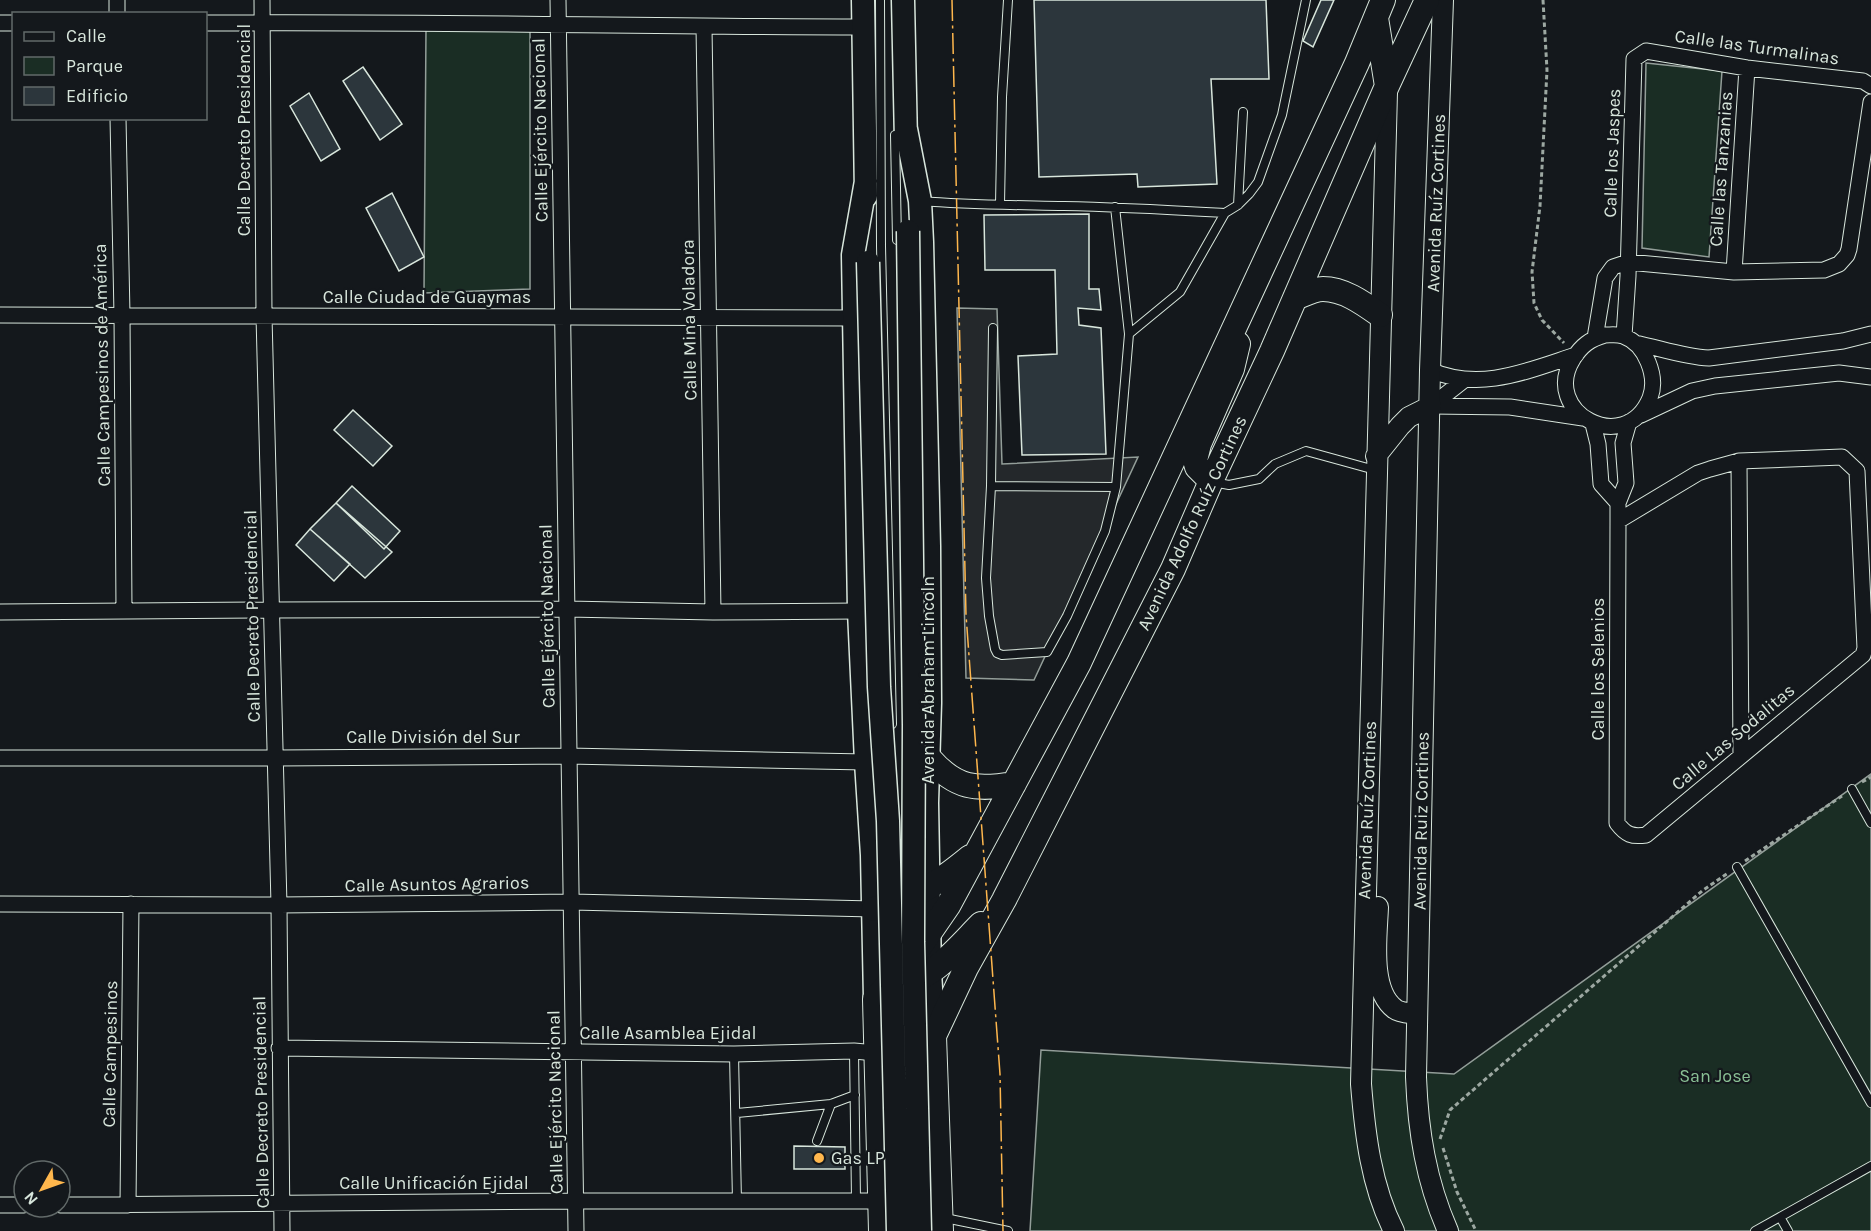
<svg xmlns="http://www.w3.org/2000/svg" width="1871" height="1231" viewBox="0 0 1871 1231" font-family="Karla,sans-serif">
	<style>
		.green { fill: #1a2d24; stroke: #939e99; stroke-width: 1.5 }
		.parking { fill: #24282b; stroke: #939e99; stroke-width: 1.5 }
		.building { fill: #2c363c; stroke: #d8e6dc; stroke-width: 1.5 }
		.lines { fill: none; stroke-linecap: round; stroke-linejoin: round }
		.service-casing { stroke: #d8e6dc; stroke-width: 10 }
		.minor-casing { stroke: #d8e6dc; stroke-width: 17 }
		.tertiary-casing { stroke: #d8e6dc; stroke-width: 22 }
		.secondary-casing { stroke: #d8e6dc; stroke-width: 25 }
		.primary-casing { stroke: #d8e6dc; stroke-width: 26 }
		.path { stroke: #9da8a2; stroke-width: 3; stroke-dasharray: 4.5 3; stroke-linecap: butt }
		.service { stroke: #14181c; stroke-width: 8 }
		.minor { stroke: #14181c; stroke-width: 15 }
		.tertiary { stroke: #14181c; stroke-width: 20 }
		.secondary { stroke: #14181c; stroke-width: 22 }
		.primary { stroke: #14181c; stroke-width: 24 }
		.secondary-bridge-casing { stroke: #d8e6dc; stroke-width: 25; stroke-linecap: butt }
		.secondary-bridge { stroke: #14181c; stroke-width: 22 }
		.power { stroke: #ffb74d; stroke-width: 1.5; stroke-dasharray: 21 4.5 3 4.5; stroke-linecap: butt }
		.poi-dot { fill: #ffb74d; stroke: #14181c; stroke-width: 2 }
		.labels { text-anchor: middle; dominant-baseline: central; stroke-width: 4.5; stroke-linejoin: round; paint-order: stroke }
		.street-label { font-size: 18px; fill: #d8e6dc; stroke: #14181c }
		.park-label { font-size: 18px; fill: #8ac095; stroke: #14181c }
		.poi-label { font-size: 18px; fill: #d8e6dc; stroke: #14181c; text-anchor: start }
	</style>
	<rect width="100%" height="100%" fill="#14181c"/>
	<!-- green -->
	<path class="green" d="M 530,27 L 530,289 L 424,293 L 426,29 Z
		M 1646,63 L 1722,71 L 1709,257 L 1642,248 Z
		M 1871,774 L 1871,1231 L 1030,1231 L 1041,1050 L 1454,1074 Z"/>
	<!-- parking -->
	<path class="parking" d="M 957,308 L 997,309 L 1002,464 L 1138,457 L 1034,680 L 966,678 Z"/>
	<!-- building -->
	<path class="building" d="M 1034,0 L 1266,0 L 1269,79 L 1211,79 L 1217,184 L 1138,187 L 1137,174 L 1039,177 Z
		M 1321,0 L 1334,0 L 1313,47 L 1303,41 Z
		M 363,67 L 402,124 L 380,140 L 343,81 Z
		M 309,93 L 340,149 L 321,161 L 290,106 Z
		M 392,193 L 424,257 L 399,271 L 366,208 Z
		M 1089,214 L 1089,289 L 1099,289 L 1101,310 L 1078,308 L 1079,325 L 1101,328 L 1106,454 L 1022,455 L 1018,356 L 1057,354 L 1055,270 L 985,270 L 984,215 Z
		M 353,410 L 392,446 L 373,466 L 334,430 Z
		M 352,486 L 400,531 L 384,549 L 336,503 Z
		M 336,503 L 392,552 L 365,578 L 310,529 Z
		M 310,529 L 350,564 L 334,581 L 296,545 Z
		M 794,1146 L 845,1147 L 845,1169 L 794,1169 Z"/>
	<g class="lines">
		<defs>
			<path id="service" d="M 880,0 L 881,246 L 892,724
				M 895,135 L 897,240
				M 921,201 C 969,205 1016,205 1064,206 C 1118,207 1171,210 1225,213 L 1180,292 L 1129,334 L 1115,207
				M 1000,204 L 1002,97 L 1008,0
				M 1238,205 L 1243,112
				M 1225,213 L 1238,205 L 1249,194 L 1258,182 L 1282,115 L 1306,0
				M 993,328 L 991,486 L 986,578 L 989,616 L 995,649 L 997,653 L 1002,655 L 1047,652 L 1067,616 L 1105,531 L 1116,487 L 1129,334
				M 1213,482 L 1229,485 L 1259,479 L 1275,464 L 1306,451 L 1375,470
				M 991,486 L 1116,487
				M 1852,789 L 1871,823
				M 1737,867 L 1871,1103
				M 854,1051 L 856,1200
				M 734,1054 L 737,1202
				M 737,1113 L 831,1104 L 855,1095
				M 817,1141 L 831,1104
				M 1780,1217 L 1788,1231
				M 945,1218 L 1008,1231
				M 1755,1231 L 1871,1166"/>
			<path id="minor" d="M 117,0 L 117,14
				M 262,0 L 264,316 L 279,905 L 282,1231
				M 558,0 L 576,1231
				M 0,23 L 14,23
				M 206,23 C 425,21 644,27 864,27
				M 704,27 L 713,612
				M 118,118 L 122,315 L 124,610
				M 1734,272 L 1747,68
				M 0,315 L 855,318
				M 1605,335 C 1611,335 1618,334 1623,336 C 1646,344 1658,377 1650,398 C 1625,458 1540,412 1573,359 C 1581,346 1590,339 1605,335 Z
				M 1624,336 L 1628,276 L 1634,59 L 1646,51 L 1747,68 L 1863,81 L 1871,86
				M 1595,338 L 1605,278 L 1613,267 L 1628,262 L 1734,272 L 1824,270 L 1839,264 L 1847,255 L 1849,249 L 1871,102
				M 1635,343 C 1660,348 1684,357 1709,358 L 1843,341 L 1871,334
				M 1430,370 C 1480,392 1527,371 1576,355
				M 1431,406 L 1510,407 L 1583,418
				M 1431,406 L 1464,380
				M 1641,415 L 1692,391 L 1715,386 L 1839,373 L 1871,377
				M 1593,424 L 1598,444 L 1601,484 L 1618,503
				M 1739,461 L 1741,756
				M 1618,521 L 1698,473 L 1710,469 L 1739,461 L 1842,457 L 1857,471 L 1865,648 L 1863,655 L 1646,835 C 1632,837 1626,835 1617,823 L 1618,521 L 1618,503 L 1626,483 L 1623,443 L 1629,422
				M 0,612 L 271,610 L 568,609 L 713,612 L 859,611
				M 0,758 L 275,758 L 568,756 L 866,762
				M 0,904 L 279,905 L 572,902 L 874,909
				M 279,1048 L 734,1054 L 854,1051 L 876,1053
				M 0,1205 L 24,1205
				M 60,1205 L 576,1201 L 880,1201
				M 128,1205 L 131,904"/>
			<path id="tertiary" d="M 1443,0 L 1430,370 L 1416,1077 C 1418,1131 1426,1181 1448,1231
				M 1387,92 L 1361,1084 C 1365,1134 1371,1186 1394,1231
				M 1376,456 L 1400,426 L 1409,417 L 1431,406
				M 1378,907 C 1377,935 1369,990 1395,1009 C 1400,1013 1410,1013 1417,1014"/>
			<path id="secondary" d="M 863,0 L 866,196
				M 903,0 L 906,142
				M 906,129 L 920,201 L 922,242 L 929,546 L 930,703 L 927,803 L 930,972 L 934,1036
				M 866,181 L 853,255 L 859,611 L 866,762 L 872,855 L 875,999"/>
			<path id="primary" d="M 1376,18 L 1387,86
				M 1295,298 C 1303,295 1314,289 1323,289 C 1344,289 1363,303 1380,315
				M 1211,481 L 1197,467 L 1195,460 L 1199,444 L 1232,369 L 1238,344
				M 929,758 C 956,789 976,790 1014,784
				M 874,909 C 916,898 937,884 970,857
				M 896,985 C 931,982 958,947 981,924
				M 881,1231 L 875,999 L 915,954 L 948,906 L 1079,663 L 1357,63 L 1383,0
				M 941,1231 L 934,1036 L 966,968 L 1004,900 L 1173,569 L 1211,481 L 1272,351 L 1387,86 L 1427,0"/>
		</defs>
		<!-- service casing -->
		<use href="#service" class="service-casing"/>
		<!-- minor casing -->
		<use href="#minor" class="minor-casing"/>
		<!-- tertiary casing -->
		<use href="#tertiary" class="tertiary-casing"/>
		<!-- secondary casing -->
		<use href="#secondary" class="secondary-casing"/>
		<!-- primary casing -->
		<use href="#primary" class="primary-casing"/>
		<!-- path -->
		<path class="path" d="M 1543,0 L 1547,70 L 1540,206 L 1532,272 L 1534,303 L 1542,320 L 1564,343
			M 1862,782 L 1871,777
			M 1745,861 L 1842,796
			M 1440,1139 L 1450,1110 L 1702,891 L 1728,873
			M 1443,1148 L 1457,1192 L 1476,1231"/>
		<!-- service -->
		<use href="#service" class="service"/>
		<!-- minor -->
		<use href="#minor" class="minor"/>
		<!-- tertiary -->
		<use href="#tertiary" class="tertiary"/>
		<!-- secondary -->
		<use href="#secondary" class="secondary"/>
		<!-- primary -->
		<use href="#primary" class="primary"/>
		<defs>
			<path id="secondary-bridge" d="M 908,231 L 914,725 L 913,942 L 920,1231
				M 868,262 L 879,687 L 888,821 L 898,1231"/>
		</defs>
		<!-- secondary-bridge casing -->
		<use href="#secondary-bridge" class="secondary-bridge-casing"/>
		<!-- secondary-bridge -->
		<use href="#secondary-bridge" class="secondary-bridge"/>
		<!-- power -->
		<path class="power" d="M 952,0 L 966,615 L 1000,1074 L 1003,1231"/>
	</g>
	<!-- markers -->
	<circle class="poi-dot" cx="819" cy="1158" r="6"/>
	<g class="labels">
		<!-- street labels -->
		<g class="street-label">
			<text transform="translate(1757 47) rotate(8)">Calle las Turmalinas</text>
			<text transform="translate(244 130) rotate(-90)">Calle Decreto Presidencial</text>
			<text transform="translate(540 130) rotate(-91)">Calle Ejército Nacional</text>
			<text transform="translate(1612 153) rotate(-88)">Calle los Jaspes</text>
			<text transform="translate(1721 169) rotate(-86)">Calle las Tanzanias</text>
			<text transform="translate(1436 203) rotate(-88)">Avenida Ruíz Cortines</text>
			<text x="427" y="297">Calle Ciudad de Guaymas</text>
			<text transform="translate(689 320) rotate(-91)">Calle Mina Voladora</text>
			<text transform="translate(102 365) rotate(-91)">Calle Campesinos de América</text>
			<text transform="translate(1192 523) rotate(-65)">Avenida Adolfo Ruíz Cortines</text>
			<text transform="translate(252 616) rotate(-91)">Calle Decreto Presidencial</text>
			<text transform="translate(547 616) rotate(-91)">Calle Ejército Nacional</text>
			<text transform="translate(1598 669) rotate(-90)">Calle los Selenios</text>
			<text transform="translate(928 680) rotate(-90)">Avenida Abraham Lincoln</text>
			<text x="433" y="737">Calle División del Sur</text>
			<text transform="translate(1733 737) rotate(-40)">Calle Las Sodalitas</text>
			<text transform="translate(1367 810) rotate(-88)">Avenida Ruíz Cortines</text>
			<text transform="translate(1421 821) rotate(-89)">Avenida Ruiz Cortines</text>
			<text transform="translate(437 884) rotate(-1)">Calle Asuntos Agrarios</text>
			<text x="668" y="1033">Calle Asamblea Ejidal</text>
			<text transform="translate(110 1054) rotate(-89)">Calle Campesinos</text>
			<text transform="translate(261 1102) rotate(-91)">Calle Decreto Presidencial</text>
			<text transform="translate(555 1102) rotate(-91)">Calle Ejército Nacional</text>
			<text x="434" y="1183">Calle Unificación Ejidal</text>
		</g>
		<!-- park labels -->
		<g class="park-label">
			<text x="1715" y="1076">San Jose</text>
		</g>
		<!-- poi labels -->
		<g class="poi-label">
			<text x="831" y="1158">Gas LP</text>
		</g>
	</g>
	<!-- legend -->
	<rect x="12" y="12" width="195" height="108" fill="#14181c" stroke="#626a69" stroke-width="1.5"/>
	<rect x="24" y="32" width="30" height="9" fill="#14181c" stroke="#626a69" stroke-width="1.5"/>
	<text x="66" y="42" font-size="18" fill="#d8e6dc">Calle</text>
	<rect x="24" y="57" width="30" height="18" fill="#1a2d24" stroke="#626a69" stroke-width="1.5"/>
	<text x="66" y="72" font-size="18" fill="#d8e6dc">Parque</text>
	<rect x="24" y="87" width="30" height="18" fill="#2c363c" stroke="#626a69" stroke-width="1.5"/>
	<text x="66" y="102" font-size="18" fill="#d8e6dc">Edificio</text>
	<!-- north arrow -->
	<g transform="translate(42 1189) rotate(230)"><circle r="28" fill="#14181c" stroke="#626a69" stroke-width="1.5"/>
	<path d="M0-4.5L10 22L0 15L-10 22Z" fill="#ffb74d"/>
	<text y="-9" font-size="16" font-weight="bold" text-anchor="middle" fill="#d8e6dc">N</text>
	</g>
</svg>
